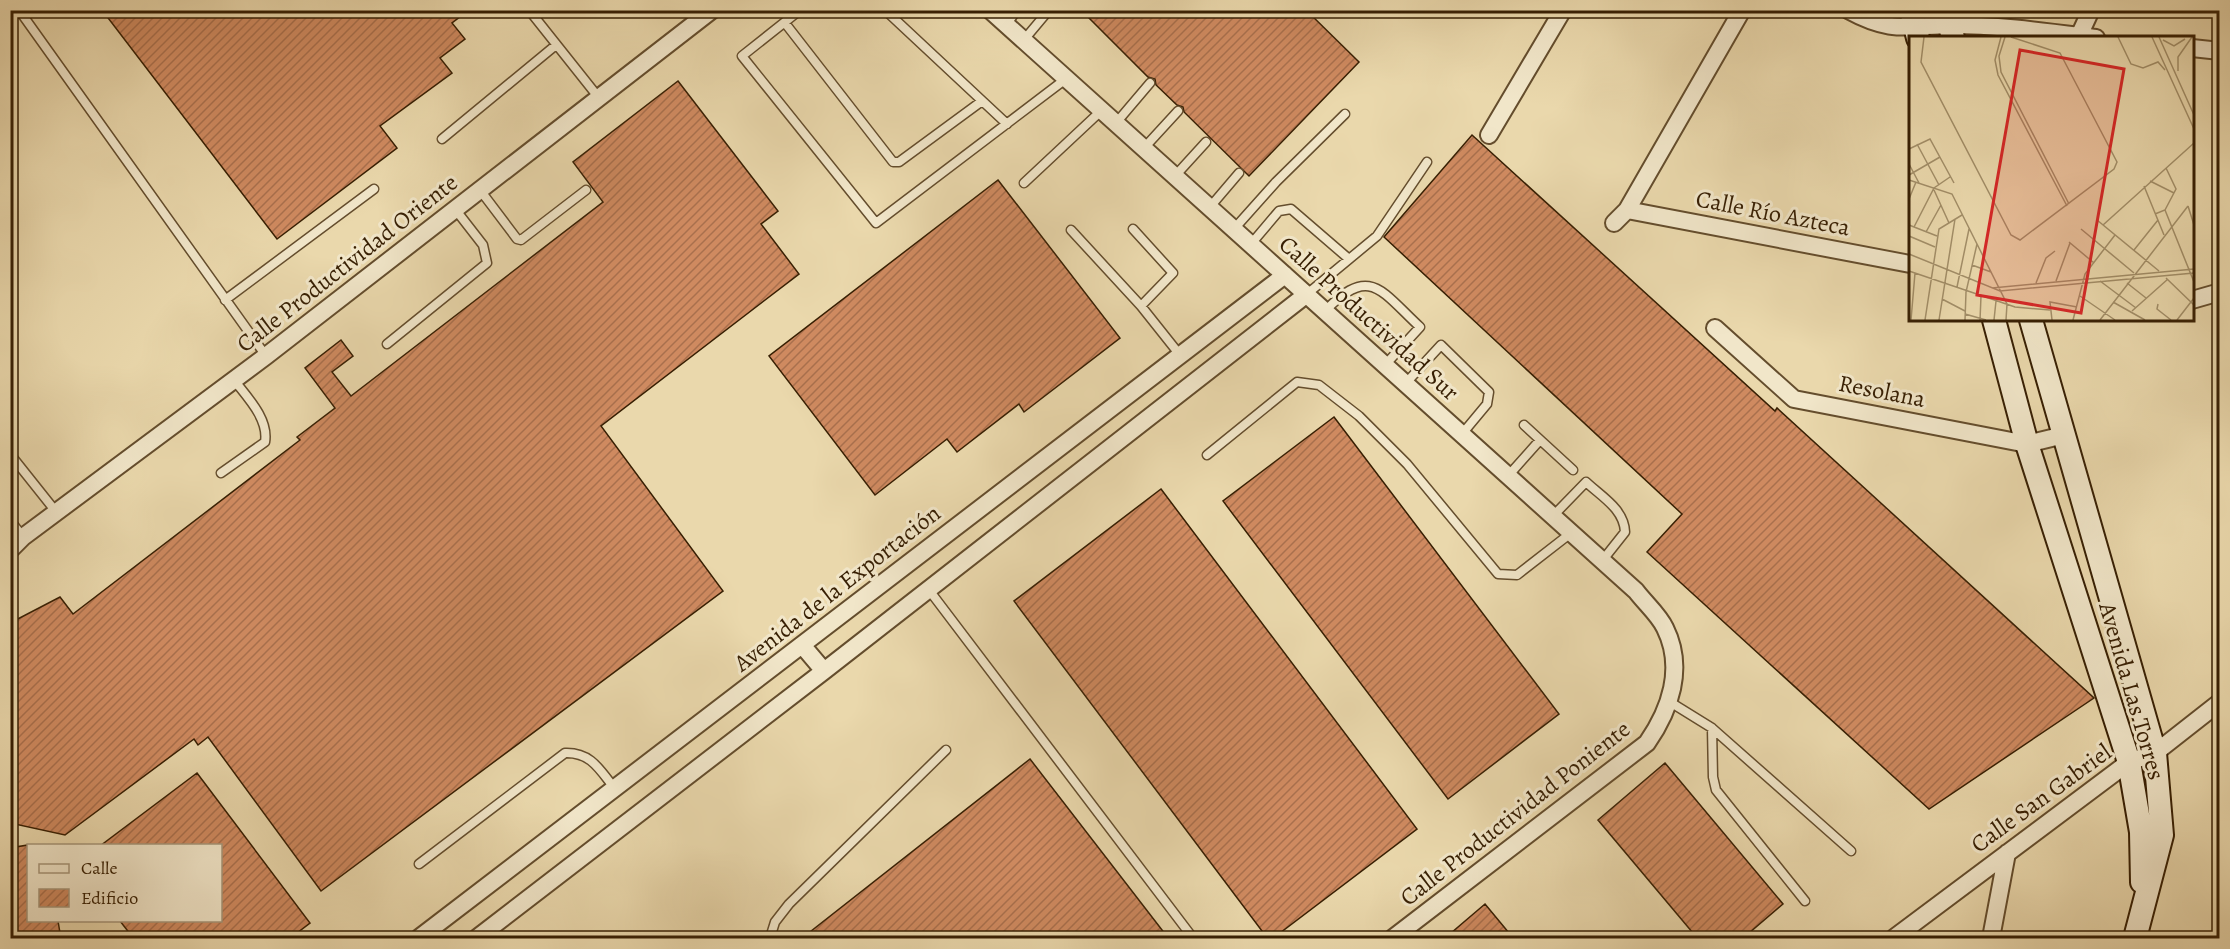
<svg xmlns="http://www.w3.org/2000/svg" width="2230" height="949" viewBox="0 0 2230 949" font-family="Alegreya,serif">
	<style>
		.building { fill: url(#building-hatch); stroke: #371f03; stroke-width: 1.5 }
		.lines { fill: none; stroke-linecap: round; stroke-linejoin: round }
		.lane-casing { stroke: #644d2d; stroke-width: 11 }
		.street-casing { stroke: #644d2d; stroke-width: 20 }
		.secondary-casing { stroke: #371f03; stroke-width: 26 }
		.lane { stroke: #f1e6c9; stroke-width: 8 }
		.street { stroke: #f1e6c9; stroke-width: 16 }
		.secondary { stroke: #f1e6c9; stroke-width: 22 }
		.labels { text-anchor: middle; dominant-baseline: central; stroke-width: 6; stroke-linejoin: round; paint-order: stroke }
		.street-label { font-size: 24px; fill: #371f03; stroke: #f1e6c9 }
		.inset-road { fill: none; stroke: #a28e68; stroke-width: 1.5 }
		.view { fill: #d62828; fill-opacity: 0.15; stroke: #d62828; stroke-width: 3 }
		.inset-edge { fill: none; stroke: #371f03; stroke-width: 3 }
	</style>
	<defs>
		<pattern id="building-hatch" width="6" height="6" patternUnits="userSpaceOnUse" patternTransform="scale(1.5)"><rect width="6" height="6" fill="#cf8a60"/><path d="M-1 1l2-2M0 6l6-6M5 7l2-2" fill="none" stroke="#a9704d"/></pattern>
	</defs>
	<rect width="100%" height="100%" fill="#ead8ac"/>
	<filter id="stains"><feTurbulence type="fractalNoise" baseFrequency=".00333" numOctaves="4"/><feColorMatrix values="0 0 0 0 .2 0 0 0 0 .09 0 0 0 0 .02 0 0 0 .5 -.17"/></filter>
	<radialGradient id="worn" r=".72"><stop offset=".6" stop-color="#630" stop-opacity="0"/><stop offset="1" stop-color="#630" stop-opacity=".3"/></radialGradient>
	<!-- building -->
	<path class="building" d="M 102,10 L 469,10 L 452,23 L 465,39 L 440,58 L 452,73 L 380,126 L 397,148 L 277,239 Z
		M 1081,10 L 1306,10 L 1359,62 L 1249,176 L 1184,112 L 1183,107 L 1177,105 L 1156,85 L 1155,79 L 1148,77 Z
		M 678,81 L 778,211 L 761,224 L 799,274 L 601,426 L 723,591 L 321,891 L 208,737 L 198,745 L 194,739 L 65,835 L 10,823 L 10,623 L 60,597 L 73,614 L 300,440 L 297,437 L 335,408 L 305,368 L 341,340 L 353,356 L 332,372 L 351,396 L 603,202 L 573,162 Z
		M 1472,135 L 1775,411 L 1777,408 L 2094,698 L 1929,809 L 1647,552 L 1682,514 L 1384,237 Z
		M 998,180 L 1120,338 L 1024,412 L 1019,404 L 957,452 L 947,439 L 875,495 L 769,356 Z
		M 1334,417 L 1559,714 L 1448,799 L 1223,501 Z
		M 1161,489 L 1417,829 L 1272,939 L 1268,939 L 1014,601 Z
		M 1030,759 L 1169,939 L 801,939 Z
		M 1665,763 L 1783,904 L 1742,939 L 1698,939 L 1598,820 Z
		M 197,773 L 310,923 L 289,939 L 134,939 L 120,921 L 220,921 L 220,846 L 100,846 Z
		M 28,845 L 28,921 L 58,921 L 61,939 L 10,939 L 10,848 Z
		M 1485,904 L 1514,939 L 1444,939 Z"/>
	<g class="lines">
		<defs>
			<path id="lane" d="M 19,10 L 266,356
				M 529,10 L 599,98
				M 800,10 L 742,56 L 876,223 L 1067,78
				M 885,10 L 1007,124
				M 785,23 L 893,162 L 899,162 L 982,101
				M 1006,25 L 1017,10
				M 1023,41 L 1049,10
				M 1116,123 L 1150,83
				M 442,139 L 556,45
				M 1144,148 L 1178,111
				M 1175,176 L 1206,142
				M 1024,183 L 1102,110
				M 480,190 L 517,239 L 521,240 L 586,190
				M 1210,207 L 1239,173
				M 1234,229 L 1276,182 L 1345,114
				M 1071,230 L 1141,306 L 1173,273 L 1133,229
				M 1251,244 L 1279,211 L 1291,209 L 1349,259
				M 1307,294 L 1377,236 L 1427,162
				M 225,300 L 374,189
				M 1141,306 L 1180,355
				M 1325,311 C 1370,264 1381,291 1420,327 L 1385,365
				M 387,344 L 487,263 L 483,245 L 455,209
				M 1405,384 L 1441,345 L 1489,392 L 1487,404 L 1462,434
				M 1524,425 L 1573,470
				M 10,454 L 57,513
				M 1207,455 L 1297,382 L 1319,385 L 1359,416 L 1407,464 L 1498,574 L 1517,575 L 1571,533
				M 221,473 L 265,442 C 269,419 247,397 234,380
				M 1508,476 L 1540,440
				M 1553,516 L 1586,482 C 1602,497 1624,509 1625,532 L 1602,561
				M 10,520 L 23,537
				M 929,590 L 1193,938
				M 1670,702 L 1712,728 L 1851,851
				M 1712,728 L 1713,777 L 1716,790 L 1805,901
				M 419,864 L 565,753 C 591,752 600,770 615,789
				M 770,938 L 775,922 L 789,904 L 946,750"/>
			<path id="street" d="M 990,10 L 1636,591 C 1645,603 1659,615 1665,628 C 1685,668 1670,710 1647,743 L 1393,938
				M 1848,10 C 1890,33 1905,26 1950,25 C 1998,25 2048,32 2096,38
				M 2079,36 L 2091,10
				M 2192,48 L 2220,51
				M 1489,135 L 1563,10
				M 1627,210 L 1910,264
				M 1614,223 L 1627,210 L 1742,10
				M 2192,300 L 2220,292
				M 1715,328 L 1794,399 L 2027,444 L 2064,435
				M 10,550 L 23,537 L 266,356 L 712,10
				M 802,645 L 824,671
				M 419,938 L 1285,275
				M 477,938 L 824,671 L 1307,294
				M 1894,938 L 2129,762 L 2155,753 L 2220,702
				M 1991,938 L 2007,853"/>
			<path id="secondary" d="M 1911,10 L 1918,38
				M 1946,10 L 1953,38
				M 1994,320 L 2027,444 L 2129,762 L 2141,832 L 2142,882
				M 2031,320 L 2155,753 L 2162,835 L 2135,938"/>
		</defs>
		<!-- lane casing -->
		<use href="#lane" class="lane-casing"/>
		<!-- street casing -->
		<use href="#street" class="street-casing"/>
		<!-- secondary casing -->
		<use href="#secondary" class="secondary-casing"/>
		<!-- lane -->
		<use href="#lane" class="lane"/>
		<!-- street -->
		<use href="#street" class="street"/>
		<!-- secondary -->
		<use href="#secondary" class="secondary"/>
	</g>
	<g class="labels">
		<!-- street labels -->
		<g class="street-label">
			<text transform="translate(1773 213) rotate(11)">Calle Río Azteca</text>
			<text transform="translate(347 263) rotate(-38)">Calle Productividad Oriente</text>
			<text transform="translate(1369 318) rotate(42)">Calle Productividad Sur</text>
			<text transform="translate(1882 391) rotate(11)">Resolana</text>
			<text transform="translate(837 588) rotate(-38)">Avenida de la Exportación</text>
			<text transform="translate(2132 691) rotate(74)">Avenida Las Torres</text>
			<text transform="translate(2041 798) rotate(-36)">Calle San Gabriel</text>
			<text transform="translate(1515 813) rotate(-38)">Calle Productividad Poniente</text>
		</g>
	</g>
	<!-- overview -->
	<g transform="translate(1909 36)">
		<rect width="285" height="285" fill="#ead8ac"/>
		<path class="inset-road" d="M 15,1 L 12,26 L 102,199 L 111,204 L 205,133 L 208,126 L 151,17 L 102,1M 92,1 L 86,24 L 89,39 L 158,170M 96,1 L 90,20 L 92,36 L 160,168M 209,1 L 222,28 L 234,32 L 249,26 L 256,34M 243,1 L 285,93M 250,1 L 285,79M 254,4 L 265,10 L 276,3M 269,35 L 269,21 L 283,1M 8,108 L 30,149M 0,113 L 21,103 L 45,147M 0,128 L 10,147M 0,139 L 31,121M 0,144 L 43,158 L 98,268 L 97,284M 241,145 L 265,157M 235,150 L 255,199M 25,154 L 40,187M 0,163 L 7,146M 279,170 L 285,189M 256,174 L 285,246M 246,178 L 256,174 L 267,153 L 257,132M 188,184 L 250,235M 0,189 L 28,200M 194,189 L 285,107M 5,191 L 25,152 L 41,141M 172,193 L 225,237M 17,196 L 32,169M 0,200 L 26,211M 160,206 L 185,227M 225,214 L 249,184M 0,218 L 91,255 L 285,237M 63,229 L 82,236M 0,235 L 106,271 L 141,274M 257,242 L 285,269M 147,245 L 161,207M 191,245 L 227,272M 127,247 L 137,222 L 146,215M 218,247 L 237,262M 48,251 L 60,193M 83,252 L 285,233M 171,260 L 206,284M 33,263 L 56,275M 204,266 L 236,284M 249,268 L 248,273 L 262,284M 223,275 L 259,243M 56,278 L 77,284M 2,284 L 6,237M 16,284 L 30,193 L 53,179M 30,284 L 46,183M 56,284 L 57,256 L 68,208M 71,284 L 72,260M 85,284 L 87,265M 143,284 L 141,266 L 168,271M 164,284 L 176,238 L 206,199M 191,284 L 279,170M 268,284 L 285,262"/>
		<path class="view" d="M 111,14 L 215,33 L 172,277 L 68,259 Z"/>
		<rect width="285" height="285" class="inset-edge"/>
	</g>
	<!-- margin -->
	<rect width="2230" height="949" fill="none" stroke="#ead8ac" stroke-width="36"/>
	<rect x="12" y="12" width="2206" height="925" fill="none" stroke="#371f03" stroke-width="3"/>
	<rect x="18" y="18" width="2194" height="913" fill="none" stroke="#371f03" stroke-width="1.5"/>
	<!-- legend -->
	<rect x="27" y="844" width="195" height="78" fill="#f1e6c9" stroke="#a7967a" stroke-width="1.5"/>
	<rect x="39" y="864" width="30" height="9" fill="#f1e6c9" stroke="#a7967a" stroke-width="1.5"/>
	<text x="81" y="874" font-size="18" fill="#371f03">Calle</text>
	<rect x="39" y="889" width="30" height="18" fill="url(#building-hatch)" stroke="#a7967a" stroke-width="1.5"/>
	<text x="81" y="904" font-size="18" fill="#371f03">Edificio</text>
	<rect width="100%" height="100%" filter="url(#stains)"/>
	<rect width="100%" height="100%" fill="url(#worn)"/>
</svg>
